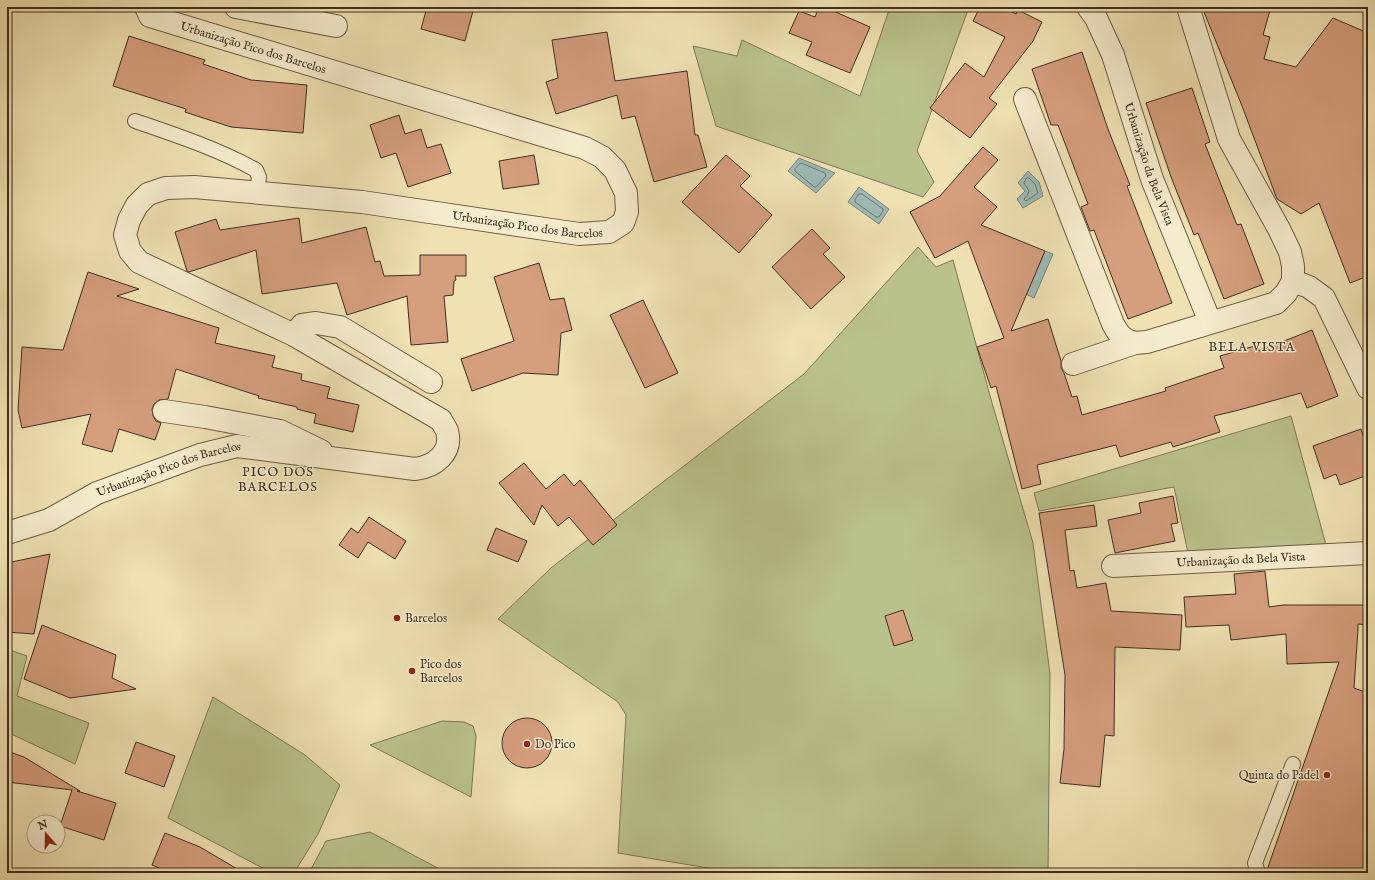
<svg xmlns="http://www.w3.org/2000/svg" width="1375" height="880" viewBox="0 0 1375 880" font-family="'IM FELL English',serif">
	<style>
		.green { fill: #bac28c; stroke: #7d7856 }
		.water { fill: #9dbbb6; stroke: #78837a }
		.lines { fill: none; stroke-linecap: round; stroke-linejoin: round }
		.shore { stroke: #6e756a; stroke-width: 1 }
		.building { fill: #d59e7d; stroke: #402f1f }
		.service-casing { stroke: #6c5c44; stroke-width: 16 }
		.minor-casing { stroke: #6c5c44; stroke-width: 24 }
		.service { stroke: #f5eccd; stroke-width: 14 }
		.minor { stroke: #f5eccd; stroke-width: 22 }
		.poi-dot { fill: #8f2418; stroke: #f5eccd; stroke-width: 1.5 }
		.labels { text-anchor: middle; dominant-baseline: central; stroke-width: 3; stroke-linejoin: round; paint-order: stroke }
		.street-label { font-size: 12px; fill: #402f1f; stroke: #f5eccd }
		.poi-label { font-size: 12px; fill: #402f1f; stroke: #f5eccd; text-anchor: start }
		.neighbourhood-label { font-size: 13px; letter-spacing: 1px; fill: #402f1f; stroke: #f5eccd }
	</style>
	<rect width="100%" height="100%" fill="#efe1b2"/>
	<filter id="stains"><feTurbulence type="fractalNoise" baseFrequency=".005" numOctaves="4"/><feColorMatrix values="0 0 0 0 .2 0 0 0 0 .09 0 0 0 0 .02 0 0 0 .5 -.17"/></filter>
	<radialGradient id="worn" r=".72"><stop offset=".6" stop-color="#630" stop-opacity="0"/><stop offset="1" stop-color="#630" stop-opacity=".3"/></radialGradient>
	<!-- green -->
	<path class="green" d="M 302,7 L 335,7 L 321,11 Z
		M 890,7 L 969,7 L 917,151 L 934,182 L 923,197 L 716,126 L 693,46 L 737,56 L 742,40 L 860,96 Z
		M 918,247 L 936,267 L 953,260 L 992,403 L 1033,543 L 1050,674 L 1048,873 L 738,873 L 618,853 L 626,715 L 618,702 L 498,619 L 552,567 L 804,374 Z
		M 1291,416 L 1326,545 L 1188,553 L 1174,487 L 1039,511 L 1034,493 Z
		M 7,649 L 27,656 L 17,696 L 89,723 L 75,764 L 7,732 Z
		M 213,697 L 305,755 L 340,785 L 318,834 L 294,873 L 272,873 L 168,818 Z
		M 442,721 L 464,722 L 473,726 L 476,736 L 471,797 L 370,745 Z
		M 370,832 L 447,873 L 309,873 L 326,841 Z"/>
	<!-- water -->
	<path class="water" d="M 799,158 L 835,173 L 816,193 L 788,171 Z
		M 1028,171 L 1039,182 L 1043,196 L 1023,208 L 1017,199 L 1025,191 L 1018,183 Z
		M 859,187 L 889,209 L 879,224 L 848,202 Z
		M 1045,251 L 1053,254 L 1034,298 L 1026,294 Z"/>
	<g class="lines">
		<!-- shore -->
		<path class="shore" d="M 801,163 L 825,173 L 826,176 L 816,187 L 814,187 L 795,171 L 795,169 Z
			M 1027,178 L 1029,178 L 1035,184 L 1038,193 L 1026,201 L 1024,199 L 1028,194 L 1029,191 L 1024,183 Z
			M 859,194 L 862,194 L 883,209 L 883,211 L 879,217 L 876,217 L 855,202 L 855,200 Z"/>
	</g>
	<!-- building -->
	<path class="building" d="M 427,7 L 474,7 L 465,41 L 421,29 Z
		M 819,7 L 824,7 L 870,27 L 850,73 L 806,55 L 812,42 L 789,33 L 799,11 L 815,17 Z
		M 980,7 L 1002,7 L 1016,14 L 1018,10 L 1042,22 L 1033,41 L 989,98 L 997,104 L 970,138 L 930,108 L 965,63 L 984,77 L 1005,37 L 973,21 Z
		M 1202,7 L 1271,7 L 1263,35 L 1270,37 L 1264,59 L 1296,67 L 1333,18 L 1368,33 L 1368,276 L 1350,283 L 1319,203 L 1301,214 L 1277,199 L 1242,106 Z
		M 607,32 L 615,81 L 687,71 L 695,135 L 698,135 L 707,167 L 654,182 L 635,116 L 622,119 L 617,95 L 556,114 L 546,82 L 558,78 L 552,40 Z
		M 129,36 L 205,60 L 203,64 L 251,80 L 307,85 L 303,133 L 231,127 L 185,112 L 186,109 L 113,86 Z
		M 1082,52 L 1108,129 L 1130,185 L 1127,186 L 1172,303 L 1128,319 L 1094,230 L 1090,231 L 1081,207 L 1088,204 L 1058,125 L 1051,125 L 1032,69 Z
		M 1192,88 L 1210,142 L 1205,144 L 1237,225 L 1241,224 L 1264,284 L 1224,299 L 1198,233 L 1194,235 L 1171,177 L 1146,103 Z
		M 399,115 L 405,134 L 421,129 L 427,148 L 441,144 L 451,173 L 408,187 L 396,153 L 381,158 L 370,125 Z
		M 983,147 L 998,160 L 974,187 L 997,207 L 981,225 L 1045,251 L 1011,331 L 1048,319 L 1061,361 L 1061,368 L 1064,373 L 1072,397 L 1077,396 L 1082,415 L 1166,391 L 1165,388 L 1224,368 L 1220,356 L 1258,345 L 1259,351 L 1312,330 L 1338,396 L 1307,408 L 1301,393 L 1239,410 L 1214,416 L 1220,432 L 1173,447 L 1171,442 L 1120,457 L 1116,445 L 1037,465 L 1041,484 L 1022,489 L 996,386 L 991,388 L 977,347 L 1004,338 L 968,241 L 935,258 L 910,212 L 940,196 Z
		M 534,155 L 539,184 L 503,189 L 499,161 Z
		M 726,155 L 750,176 L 740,186 L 772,215 L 739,253 L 682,202 Z
		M 299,218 L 302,243 L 366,227 L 375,262 L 380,261 L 384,276 L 420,275 L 420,255 L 466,255 L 466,276 L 455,276 L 456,280 L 454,281 L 453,295 L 444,296 L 448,342 L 411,345 L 407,296 L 347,315 L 337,283 L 262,294 L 256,250 L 189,272 L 187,271 L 175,232 L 216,219 L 220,230 Z
		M 812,229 L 830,248 L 823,254 L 845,277 L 811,309 L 772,267 Z
		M 539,263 L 550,300 L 564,298 L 572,330 L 561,333 L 558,375 L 523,373 L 472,391 L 461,359 L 514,341 L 494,277 Z
		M 88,272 L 139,289 L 117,296 L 219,328 L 215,343 L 275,356 L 272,367 L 302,374 L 301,380 L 330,387 L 327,398 L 359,405 L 353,432 L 314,423 L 316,414 L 297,409 L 297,407 L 258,398 L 259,396 L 176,369 L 168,399 L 159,400 L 154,404 L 152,409 L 153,416 L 156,421 L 161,423 L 155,440 L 119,429 L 112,452 L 82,444 L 91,414 L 22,428 L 18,410 L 22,347 L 63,350 Z
		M 643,300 L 678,373 L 645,388 L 610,315 Z
		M 1361,429 L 1368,451 L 1368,475 L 1340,485 L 1336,474 L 1324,479 L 1313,446 Z
		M 524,463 L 546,489 L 564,474 L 574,486 L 580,480 L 617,525 L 593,545 L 569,517 L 558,526 L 542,505 L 534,525 L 499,483 Z
		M 1173,496 L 1178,523 L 1171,524 L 1175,541 L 1115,553 L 1108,520 L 1141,513 L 1139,503 Z
		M 1094,505 L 1097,526 L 1065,530 L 1070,571 L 1074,570 L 1077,588 L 1106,583 L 1111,611 L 1182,615 L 1180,650 L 1115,647 L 1114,736 L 1105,735 L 1100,787 L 1060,783 L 1064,749 L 1065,675 L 1039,513 Z
		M 369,517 L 406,541 L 395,559 L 368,542 L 358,558 L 339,545 L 351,528 L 358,533 Z
		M 496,528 L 527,541 L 518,562 L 487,550 Z
		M 50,554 L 34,634 L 7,632 L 7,563 Z
		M 1265,571 L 1269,607 L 1283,605 L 1368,605 L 1368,625 L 1358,624 L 1358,629 L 1354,688 L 1368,693 L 1368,873 L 1266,873 L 1339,662 L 1287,664 L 1286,634 L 1231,640 L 1229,625 L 1186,627 L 1184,597 L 1236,594 L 1234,574 Z
		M 903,610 L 913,640 L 894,646 L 885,616 Z
		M 42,625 L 116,655 L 112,678 L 136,689 L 70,698 L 24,679 Z
		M502 743a25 25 0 1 1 50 0a25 25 0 1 1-50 0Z
		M 136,742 L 175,756 L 164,787 L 125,773 Z
		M 7,751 L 24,757 L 80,791 L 77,791 L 116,803 L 104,840 L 60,826 L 72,790 L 7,782 Z
		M 165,833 L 200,847 L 244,873 L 171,873 L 152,865 Z"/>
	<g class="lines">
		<defs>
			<path id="service" d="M 135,121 C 176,135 218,149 256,170 L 259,177 L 257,193
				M 1258,873 L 1255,863 L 1293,764"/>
			<g id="minor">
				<path d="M 236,7 L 336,26"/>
				<path id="s1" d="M 1088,7 L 1096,18 L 1113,55 L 1152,179 L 1210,322"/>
				<path d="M 1025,99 L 1113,324 C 1119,335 1123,340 1135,343"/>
				<path d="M 1293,281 L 1309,287 L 1324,298 L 1368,388"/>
				<path d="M 294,335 L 302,325 L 316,323 L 340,327 L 431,382"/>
				<path d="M 1073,364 L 1135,343 L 1147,342 L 1276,303 L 1286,293 L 1293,281 L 1293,266 L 1290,252 L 1279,229 L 1229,139 L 1188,7"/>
				<path d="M 164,411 L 205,417 L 280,431 L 321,451"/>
				<path id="s2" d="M 7,533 L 49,520 L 97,493 L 200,455 L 237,446 L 415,469 C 434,467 453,453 447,431 C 446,428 443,424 441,420 L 294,335 L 139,262 L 130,251 L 125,235 L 129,220 L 137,205 L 148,194 L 166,188 L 194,187 L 362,202 L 579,234 L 609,232 L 623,223 L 627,212 L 626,193 L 615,170 L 602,157 L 585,148 L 150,16 L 146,7"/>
				<path id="s3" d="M 1113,566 L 1368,553"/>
			</g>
		</defs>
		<!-- service casing -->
		<use href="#service" class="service-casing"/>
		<!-- minor casing -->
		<use href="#minor" class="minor-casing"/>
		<!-- service -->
		<use href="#service" class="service"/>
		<!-- minor -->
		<use href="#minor" class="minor"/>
	</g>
	<!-- markers -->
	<g class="poi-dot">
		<circle cx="397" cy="618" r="4"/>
		<circle cx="412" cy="671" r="4"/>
		<circle cx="527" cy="744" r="4"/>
		<circle cx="1327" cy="775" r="4"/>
	</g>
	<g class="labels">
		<!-- street labels -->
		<g class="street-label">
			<text transform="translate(253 48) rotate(17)">Urbanização Pico dos Barcelos</text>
			<text stroke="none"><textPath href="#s1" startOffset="169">Urbanização da Bela Vista</textPath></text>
			<text stroke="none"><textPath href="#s2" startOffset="1299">Urbanização Pico dos Barcelos</textPath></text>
			<text stroke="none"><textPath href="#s2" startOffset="175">Urbanização Pico dos Barcelos</textPath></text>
			<text stroke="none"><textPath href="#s3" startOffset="128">Urbanização da Bela Vista</textPath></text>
		</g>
		<!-- poi labels -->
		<g class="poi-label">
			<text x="405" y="618">Barcelos</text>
			<text x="420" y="664">Pico dos<tspan x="420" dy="14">Barcelos</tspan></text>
			<text x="535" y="744">Do Pico</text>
			<text x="1319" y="775" text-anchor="end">Quinta do Padel</text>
		</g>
		<!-- neighbourhood labels -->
		<g class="neighbourhood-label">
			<text x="1252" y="347">BELA VISTA</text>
			<text x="278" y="472">PICO DOS<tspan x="278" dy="15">BARCELOS</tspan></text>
		</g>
	</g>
	<!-- margin -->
	<rect width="1375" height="880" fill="none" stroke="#efe1b2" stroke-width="24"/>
	<rect x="8" y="8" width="1359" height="864" fill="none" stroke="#402f1f" stroke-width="2"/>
	<rect x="12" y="12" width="1351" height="856" fill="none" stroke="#402f1f"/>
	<!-- north arrow -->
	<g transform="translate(46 834) rotate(340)"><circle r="19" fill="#f5eccd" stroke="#ada087"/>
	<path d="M0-3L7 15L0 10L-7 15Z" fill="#8f2418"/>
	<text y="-6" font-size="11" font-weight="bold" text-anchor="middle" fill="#402f1f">N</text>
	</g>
	<rect width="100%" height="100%" filter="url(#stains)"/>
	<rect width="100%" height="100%" fill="url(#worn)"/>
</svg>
